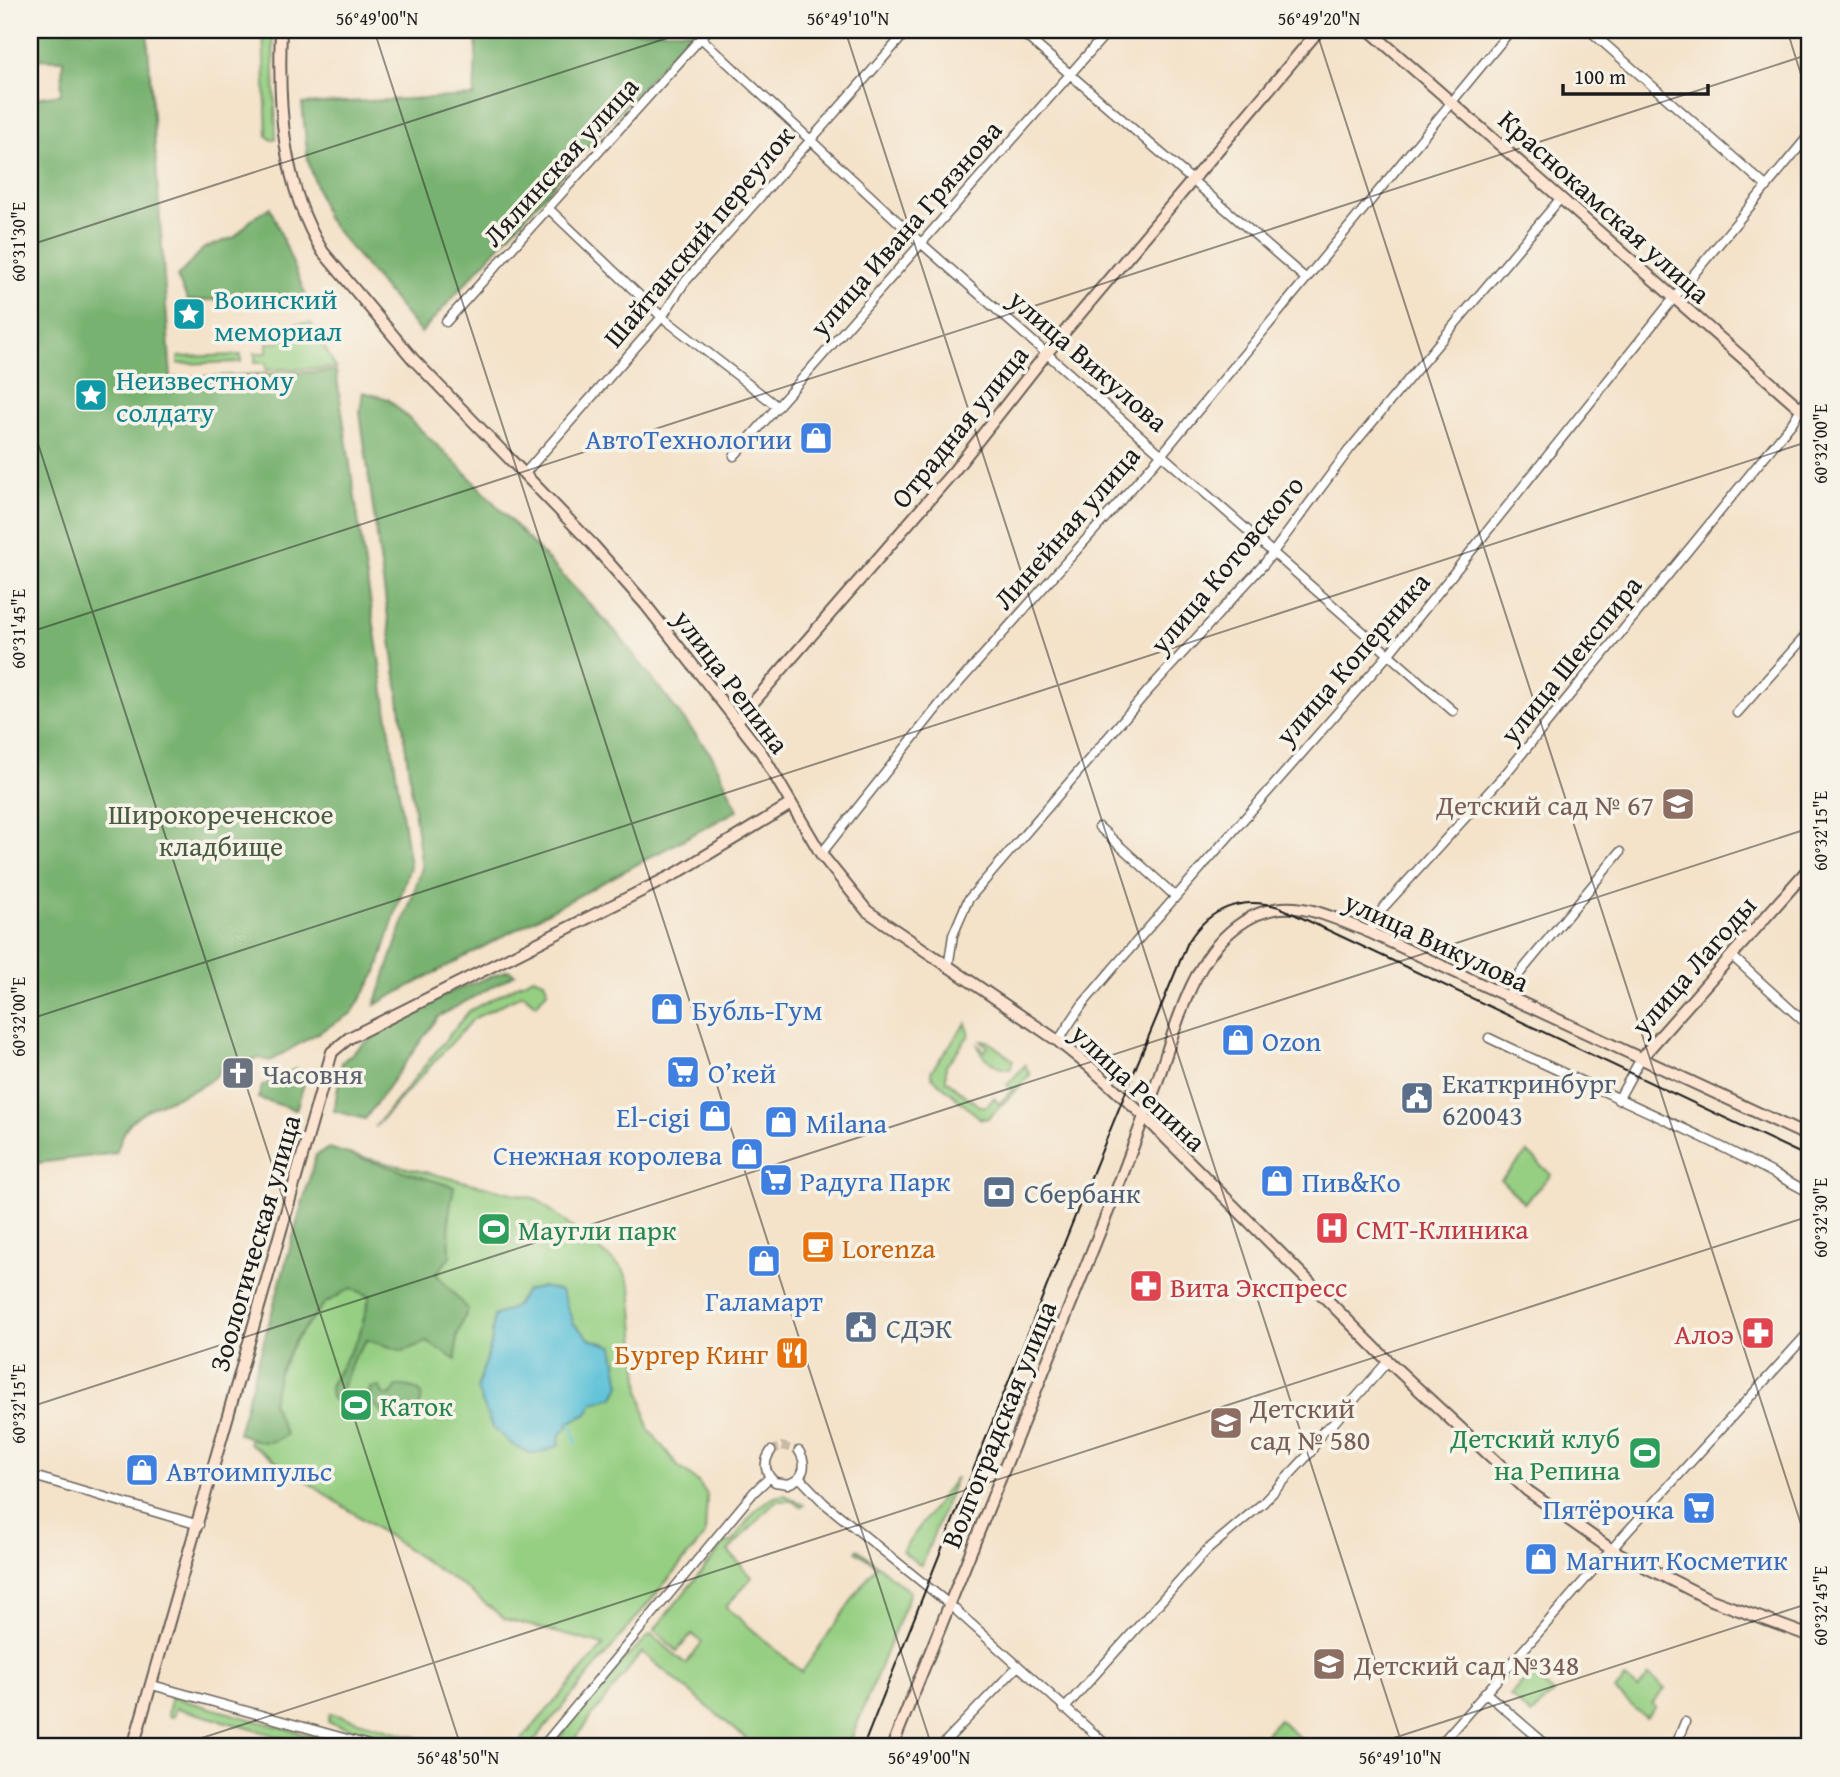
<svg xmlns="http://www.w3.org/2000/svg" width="1840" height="1777" viewBox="0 0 1840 1777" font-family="'Gentium Book Plus',serif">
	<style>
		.green { fill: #95cf82; stroke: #58764f; stroke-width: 2 }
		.forest { fill: #78b270; stroke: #4a6746; stroke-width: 2 }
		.water { fill: #5bc1d8; stroke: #3c6e7a; stroke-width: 2 }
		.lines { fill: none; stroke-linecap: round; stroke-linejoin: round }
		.stream { stroke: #5bc1d8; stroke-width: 2.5 }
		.street-tunnel { stroke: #c9baa6; stroke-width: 8; stroke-dasharray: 8 4; stroke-linecap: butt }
		.street-casing { stroke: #686159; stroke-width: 11 }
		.secondary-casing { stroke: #686159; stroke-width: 14 }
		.street { stroke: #fff; stroke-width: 8 }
		.secondary { stroke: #fde4d1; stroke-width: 10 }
		.tram { stroke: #1c1c1c; stroke-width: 2 }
		.ticks { fill: none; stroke: #1c1c1c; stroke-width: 2; stroke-opacity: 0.45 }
		.labels { text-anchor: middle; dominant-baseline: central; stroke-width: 7; stroke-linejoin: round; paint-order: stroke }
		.street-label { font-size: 28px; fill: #1c1c1c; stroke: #f7f3e8 }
		.culture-label { font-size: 28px; fill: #0d838f; stroke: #f7f3e8; text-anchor: start }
		.shop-label { font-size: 28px; fill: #366cbe; stroke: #f7f3e8; text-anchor: start }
		.education-label { font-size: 28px; fill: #785e54; stroke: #f7f3e8; text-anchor: start }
		.park-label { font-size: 28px; fill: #465b40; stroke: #f7f3e8 }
		.worship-label { font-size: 28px; fill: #5b616d; stroke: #f7f3e8; text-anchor: start }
		.service-label { font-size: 28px; fill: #4e5e75; stroke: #f7f3e8; text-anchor: start }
		.health-label { font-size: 28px; fill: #be3a42; stroke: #f7f3e8; text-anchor: start }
		.leisure-label { font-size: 28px; fill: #27864d; stroke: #f7f3e8; text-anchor: start }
		.food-label { font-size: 28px; fill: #c56008; stroke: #f7f3e8; text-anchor: start }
		.neatline { fill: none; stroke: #1c1c1c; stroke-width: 2.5 }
		.ticks-label { font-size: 18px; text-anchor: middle; fill: #1c1c1c }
	</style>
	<rect width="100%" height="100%" fill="#f7f3e8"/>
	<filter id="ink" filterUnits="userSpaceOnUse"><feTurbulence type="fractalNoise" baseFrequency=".0143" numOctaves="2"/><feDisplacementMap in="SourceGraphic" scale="14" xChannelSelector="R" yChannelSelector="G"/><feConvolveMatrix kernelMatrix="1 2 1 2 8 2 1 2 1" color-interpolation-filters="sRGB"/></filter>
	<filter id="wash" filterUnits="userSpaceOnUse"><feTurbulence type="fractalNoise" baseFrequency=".00686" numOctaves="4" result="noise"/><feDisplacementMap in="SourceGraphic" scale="28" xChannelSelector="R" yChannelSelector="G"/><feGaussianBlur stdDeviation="1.57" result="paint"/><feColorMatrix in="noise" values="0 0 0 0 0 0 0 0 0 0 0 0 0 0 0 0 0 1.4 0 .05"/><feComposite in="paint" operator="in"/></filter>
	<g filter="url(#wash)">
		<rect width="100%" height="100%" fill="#f4e2c9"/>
		<!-- green -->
		<path class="green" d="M 263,30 L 272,30 L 273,38 L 276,138 L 272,140 L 267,136 Z
			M 311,323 L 336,368 L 266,370 L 266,363 L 255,363 L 255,353 L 267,353 L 267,343 L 280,343 L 281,334 L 294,333 L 294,324 Z
			M 241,355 L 241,362 L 178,364 L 178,357 Z
			M 533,977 L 544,981 L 548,990 L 536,1005 L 523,994 L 473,1019 L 375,1127 L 469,1011 Z
			M 966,1023 L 969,1035 L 946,1066 L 946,1080 L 979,1106 L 987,1106 L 994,1098 L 999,1104 L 1012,1090 L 1007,1085 L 1025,1065 L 1030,1075 L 989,1118 L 981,1119 L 932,1077 L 931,1071 Z
			M 981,1041 L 988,1041 L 1013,1060 L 1010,1069 C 998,1071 981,1056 978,1045 L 985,1051 L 988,1047 Z
			M 1528,1152 L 1551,1175 L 1524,1203 L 1501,1180 Z
			M 349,1154 L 537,1199 L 623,1269 L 631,1287 L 640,1390 L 648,1428 L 679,1467 L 697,1481 L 707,1494 L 705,1535 L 529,1747 L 515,1747 L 604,1645 L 505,1619 L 467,1589 L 249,1443 Z
			M 956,1477 L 922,1564 L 920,1565 L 902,1551 Z
			M 785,1495 L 804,1505 L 801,1507 L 792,1501 L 776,1501 L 728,1551 L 752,1577 L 726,1607 L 802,1672 L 876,1565 L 856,1551 L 858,1549 L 910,1592 L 848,1747 L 756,1747 L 642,1652 L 568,1747 L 551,1747 L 620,1663 L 651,1634 L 686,1664 L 702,1642 L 692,1634 L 677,1651 L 654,1630 L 724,1544 L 732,1542 C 746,1524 760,1496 785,1495 Z
			M 1530,1673 L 1553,1693 L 1531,1715 L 1510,1696 Z
			M 1649,1675 L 1665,1689 L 1652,1704 L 1656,1707 L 1646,1718 L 1615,1691 L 1625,1679 L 1638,1689 Z
			M 171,1697 L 351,1747 L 317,1747 L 176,1708 L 173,1717 L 168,1716 Z
			M 330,1713 L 450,1747 L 413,1747 L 328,1722 Z
			M 1279,1719 L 1310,1747 L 1253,1747 Z"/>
		<!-- forest -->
		<path class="forest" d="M 32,30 L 147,30 L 171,378 L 336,371 L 410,866 L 377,972 L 352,1013 L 270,1061 L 259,1058 L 223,1067 C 203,1097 156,1096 130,1123 C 123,1130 120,1144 116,1153 L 30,1164 L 30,184 L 37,184 L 30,141 L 34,98 L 61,94 L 63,60 L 33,59 Z
			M 199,30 L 241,30 L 241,39 L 201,35 Z
			M 477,30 L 692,31 L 421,333 L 326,218 L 308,160 L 302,104 L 474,96 Z
			M 270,207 L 306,296 L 188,301 L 177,277 L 204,248 L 235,237 L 252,219 Z
			M 363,392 L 388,399 L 460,467 L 616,632 L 713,757 L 738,810 L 375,1005 L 422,868 L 360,412 Z
			M 508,970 L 515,974 L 438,1017 L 365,1119 L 334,1111 L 342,1062 L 363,1044 L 442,995 Z
			M 296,1069 L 307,1074 L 296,1110 L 258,1098 L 262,1086 Z
			M 329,1148 L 454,1187 L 449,1214 L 450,1257 L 436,1274 L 468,1309 L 457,1336 L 456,1360 L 427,1342 L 403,1351 L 367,1340 L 354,1357 L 337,1402 L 331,1398 L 330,1386 L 359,1336 L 370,1296 L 351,1288 L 324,1304 L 295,1340 L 278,1375 L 272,1403 L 286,1435 C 267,1447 258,1442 238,1433 L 316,1155 Z
			M 397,1386 C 425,1386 426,1395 415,1418 L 386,1415 L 369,1401 L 370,1388 L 380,1387 L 383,1394 L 390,1396 Z"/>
		<!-- water -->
		<path class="water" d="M 542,1287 L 561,1291 L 574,1324 L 590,1339 L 613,1346 L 620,1385 L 614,1397 L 593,1403 L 587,1414 L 568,1423 L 567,1429 L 560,1434 L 559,1445 L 541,1453 L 530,1453 L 514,1446 L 492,1427 L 477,1389 L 491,1344 L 494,1316 L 515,1307 L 526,1291 Z"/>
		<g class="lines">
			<!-- stream -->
			<path class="stream" d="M 571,1423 L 576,1443"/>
		</g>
	</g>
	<g filter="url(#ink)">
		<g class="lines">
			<!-- street-tunnel -->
			<path class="street-tunnel" d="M 771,1451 L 782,1446 L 799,1451"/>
			<defs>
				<path id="street" d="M 1019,30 L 1305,278
					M 1589,30 L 1767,187
					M 701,38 L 922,244 L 1453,711
					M 548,208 L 662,317 L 778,407
					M 446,322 L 708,30
					M 734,456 L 1109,30
					M 525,473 L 662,317 L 684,283 L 908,30
					M 1737,713 L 1810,631
					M 1099,827 L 1175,896
					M 821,854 L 940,704 L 1162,454 L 1511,30
					M 1369,932 L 1383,908 L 1507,772 L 1792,423 L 1810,394
					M 1732,956 L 1810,1027
					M 948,968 L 953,935 L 968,900 L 1147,692 L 1265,563 L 1349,450 L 1560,199
					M 1507,999 L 1520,973 L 1620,852
					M 1489,1038 C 1597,1090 1706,1135 1810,1193
					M 1058,1041 L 1082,1005 L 1115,966 L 1388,655 L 1674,298 L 1810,134
					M 1618,1100 L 1641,1058
					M 771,1451 C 763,1462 764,1473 775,1482 L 788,1484 C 804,1479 808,1465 799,1451
					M 30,1475 L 199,1525
					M 800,1478 L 824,1503 L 949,1604 L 1109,1747
					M 152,1685 L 376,1747
					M 1485,1692 L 1549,1747
					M 1064,1709 L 1206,1551 L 1263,1503 L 1310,1453 L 1324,1430 L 1332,1425 L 1388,1361
					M 542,1747 L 754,1492 L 770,1477
					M 940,1747 L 1018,1666
					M 1438,1747 L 1626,1533 L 1810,1331
					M 1675,1747 L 1685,1722"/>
				<path id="secondary" d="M 281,30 C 278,105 282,186 323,252 L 413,359 L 593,545 L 645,604 L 761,752 L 821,854 L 867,911 L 1058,1041 L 1089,1066 L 1144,1116 L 1388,1361 L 1528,1491 L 1612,1550 L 1709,1599 L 1810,1636
					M 1369,30 L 1810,417
					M 738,720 L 954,471 L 1046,354 L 1319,30
					M 1641,1058 L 1810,867
					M 133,1747 L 332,1052 L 349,1038 L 677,873 L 791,804
					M 892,1747 C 967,1563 1042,1379 1115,1194 C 1129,1158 1142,1121 1156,1085 C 1174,1033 1190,962 1236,927 C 1282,891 1321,913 1369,932 L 1810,1137"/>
			</defs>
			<!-- street casing -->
			<use href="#street" class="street-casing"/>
			<!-- secondary casing -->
			<use href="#secondary" class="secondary-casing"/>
			<!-- street -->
			<use href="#street" class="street"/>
			<!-- secondary -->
			<use href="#secondary" class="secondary"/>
			<!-- tram -->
			<path class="tram" d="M 863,1747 C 970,1478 1076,1209 1188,942 C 1209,908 1241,896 1279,907 L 1810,1158"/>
		</g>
	</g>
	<!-- ticks -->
	<path class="ticks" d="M 374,30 L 932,1747M 845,30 L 1403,1747M 1316,30 L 1810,1552M 1787,30 L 1810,103M 30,245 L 692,30M 30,419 L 461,1747M 30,632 L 1810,54M 30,1019 L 1810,441M 30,1407 L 1810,828M 174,1747 L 1810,1216M 1366,1747 L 1810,1603"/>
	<!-- icons -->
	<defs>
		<symbol id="sight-square" viewBox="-11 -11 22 22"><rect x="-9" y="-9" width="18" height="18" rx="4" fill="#0f9aa8" stroke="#f7f3e8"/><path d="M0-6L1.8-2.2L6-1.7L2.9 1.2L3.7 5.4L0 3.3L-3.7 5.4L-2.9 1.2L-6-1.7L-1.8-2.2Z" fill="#fff"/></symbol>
		<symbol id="shop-square" viewBox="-11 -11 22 22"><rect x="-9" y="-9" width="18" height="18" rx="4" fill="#3f7fe0" stroke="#f7f3e8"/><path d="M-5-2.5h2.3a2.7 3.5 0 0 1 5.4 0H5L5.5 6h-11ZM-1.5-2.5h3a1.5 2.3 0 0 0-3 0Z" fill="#fff"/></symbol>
		<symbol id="school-square" viewBox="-11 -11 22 22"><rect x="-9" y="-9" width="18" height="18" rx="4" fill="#8d6e63" stroke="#f7f3e8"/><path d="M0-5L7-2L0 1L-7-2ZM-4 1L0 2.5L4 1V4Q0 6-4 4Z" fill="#fff"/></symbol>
		<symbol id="supermarket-square" viewBox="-11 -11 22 22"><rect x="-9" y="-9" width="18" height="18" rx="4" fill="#3f7fe0" stroke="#f7f3e8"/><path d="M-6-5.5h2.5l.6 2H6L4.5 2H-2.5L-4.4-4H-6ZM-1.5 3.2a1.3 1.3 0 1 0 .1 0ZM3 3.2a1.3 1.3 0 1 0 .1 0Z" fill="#fff"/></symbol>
		<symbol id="church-square" viewBox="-11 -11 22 22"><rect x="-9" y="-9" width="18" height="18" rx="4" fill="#6b7280" stroke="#f7f3e8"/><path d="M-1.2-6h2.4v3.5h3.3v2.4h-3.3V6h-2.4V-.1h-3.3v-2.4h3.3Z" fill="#fff"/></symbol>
		<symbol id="civic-square" viewBox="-11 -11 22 22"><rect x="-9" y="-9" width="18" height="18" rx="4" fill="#5c6f8a" stroke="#f7f3e8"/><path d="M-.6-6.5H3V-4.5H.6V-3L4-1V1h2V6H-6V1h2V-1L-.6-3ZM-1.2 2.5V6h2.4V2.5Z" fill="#fff"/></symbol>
		<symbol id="bank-square" viewBox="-11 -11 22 22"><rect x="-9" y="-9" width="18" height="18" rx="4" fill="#5c6f8a" stroke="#f7f3e8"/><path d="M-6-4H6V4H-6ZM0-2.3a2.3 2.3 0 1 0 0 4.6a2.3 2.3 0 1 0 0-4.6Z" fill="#fff"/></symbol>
		<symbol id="hospital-square" viewBox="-11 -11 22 22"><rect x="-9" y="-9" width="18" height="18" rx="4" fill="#e0444e" stroke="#f7f3e8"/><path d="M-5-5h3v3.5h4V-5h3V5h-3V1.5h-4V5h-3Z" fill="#fff"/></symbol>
		<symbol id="stadium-square" viewBox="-11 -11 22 22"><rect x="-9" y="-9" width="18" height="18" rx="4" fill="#2e9e5b" stroke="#f7f3e8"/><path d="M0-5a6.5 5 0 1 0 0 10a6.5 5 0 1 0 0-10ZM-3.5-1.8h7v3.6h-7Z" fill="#fff"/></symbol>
		<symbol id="cafe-square" viewBox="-11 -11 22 22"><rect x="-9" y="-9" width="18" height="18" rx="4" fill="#e8710a" stroke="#f7f3e8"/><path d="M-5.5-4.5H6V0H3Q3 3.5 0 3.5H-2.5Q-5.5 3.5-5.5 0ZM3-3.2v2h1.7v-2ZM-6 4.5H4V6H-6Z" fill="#fff"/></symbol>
		<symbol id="pharmacy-square" viewBox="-11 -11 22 22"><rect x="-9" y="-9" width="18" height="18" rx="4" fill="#e0444e" stroke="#f7f3e8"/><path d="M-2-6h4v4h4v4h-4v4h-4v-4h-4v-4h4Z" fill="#fff"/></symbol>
		<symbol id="restaurant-square" viewBox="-11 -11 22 22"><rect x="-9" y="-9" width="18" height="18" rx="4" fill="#e8710a" stroke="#f7f3e8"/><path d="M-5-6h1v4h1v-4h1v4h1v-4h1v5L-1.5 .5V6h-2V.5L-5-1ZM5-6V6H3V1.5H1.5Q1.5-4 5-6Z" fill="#fff"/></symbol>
	</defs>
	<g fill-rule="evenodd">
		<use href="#sight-square" x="170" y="295" width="38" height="38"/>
		<use href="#sight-square" x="72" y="376" width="38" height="38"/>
		<use href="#shop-square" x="797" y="419" width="38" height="38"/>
		<use href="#school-square" x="1659" y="785" width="38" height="38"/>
		<use href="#shop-square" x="648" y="990" width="38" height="38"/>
		<use href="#shop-square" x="1219" y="1021" width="38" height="38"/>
		<use href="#supermarket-square" x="664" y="1053" width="38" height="38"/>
		<use href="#church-square" x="219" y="1054" width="38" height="38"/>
		<use href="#civic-square" x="1398" y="1079" width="38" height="38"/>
		<use href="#shop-square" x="696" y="1097" width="38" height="38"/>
		<use href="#shop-square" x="762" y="1103" width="38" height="38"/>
		<use href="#shop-square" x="728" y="1135" width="38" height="38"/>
		<use href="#supermarket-square" x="757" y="1161" width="38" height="38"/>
		<use href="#shop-square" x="1258" y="1162" width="38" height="38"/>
		<use href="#bank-square" x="980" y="1173" width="38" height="38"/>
		<use href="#hospital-square" x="1313" y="1209" width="38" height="38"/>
		<use href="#stadium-square" x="475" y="1210" width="38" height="38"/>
		<use href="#cafe-square" x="799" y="1228" width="38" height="38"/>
		<use href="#shop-square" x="745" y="1242" width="38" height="38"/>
		<use href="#pharmacy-square" x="1127" y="1267" width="38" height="38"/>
		<use href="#civic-square" x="842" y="1308" width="38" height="38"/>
		<use href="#pharmacy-square" x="1739" y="1314" width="38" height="38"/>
		<use href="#restaurant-square" x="773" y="1334" width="38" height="38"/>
		<use href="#stadium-square" x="337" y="1386" width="38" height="38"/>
		<use href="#school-square" x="1207" y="1404" width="38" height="38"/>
		<use href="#stadium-square" x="1626" y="1434" width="38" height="38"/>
		<use href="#shop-square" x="123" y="1451" width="38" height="38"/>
		<use href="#supermarket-square" x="1680" y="1489" width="38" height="38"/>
		<use href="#shop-square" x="1522" y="1540" width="38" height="38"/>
		<use href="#school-square" x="1310" y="1645" width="38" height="38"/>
	</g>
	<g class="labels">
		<!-- street labels -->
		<g class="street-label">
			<text transform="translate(560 161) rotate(-48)">Лялинская улица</text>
			<text transform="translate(1605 206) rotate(42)">Краснокамская улица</text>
			<text transform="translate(905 228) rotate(-49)">улица Ивана Грязнова</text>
			<text transform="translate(698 236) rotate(-50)">Шайтанский переулок</text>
			<text transform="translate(1089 360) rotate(41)">улица Викулова</text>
			<text transform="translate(959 426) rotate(-51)">Отрадная улица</text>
			<text transform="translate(1066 527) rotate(-49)">Линейная улица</text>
			<text transform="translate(1226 564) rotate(-50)">улица Котовского</text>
			<text transform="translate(1352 658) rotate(-49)">улица Коперника</text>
			<text transform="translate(1570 659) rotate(-51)">улица Шекспира</text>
			<text transform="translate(732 681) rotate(53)">улица Репина</text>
			<text transform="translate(1437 941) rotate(25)">улица Викулова</text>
			<text transform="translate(1693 965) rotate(-49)">улица Лагоды</text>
			<text transform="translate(1139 1087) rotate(43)">улица Репина</text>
			<text transform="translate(254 1243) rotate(-74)">Зоологическая улица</text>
			<text transform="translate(998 1424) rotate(-68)">Волгоградская улица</text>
		</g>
		<!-- culture labels -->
		<g class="culture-label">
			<text x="214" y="298">Воинский<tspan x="214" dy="32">мемориал</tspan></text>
			<text x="116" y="379">Неизвестному<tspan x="116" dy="32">солдату</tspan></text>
		</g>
		<!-- shop labels -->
		<g class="shop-label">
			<text x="792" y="438" text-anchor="end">АвтоТехнологии</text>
			<text x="692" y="1009">Бубль-Гум</text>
			<text x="1262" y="1040">Ozon</text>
			<text x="708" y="1072">О’кей</text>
			<text x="690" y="1116" text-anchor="end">El-cigi</text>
			<text x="806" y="1122">Milana</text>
			<text x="722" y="1154" text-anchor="end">Снежная королева</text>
			<text x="800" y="1180">Радуга Парк</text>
			<text x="1302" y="1181">Пив&amp;Ко</text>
			<text x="764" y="1300" text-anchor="middle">Галамарт</text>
			<text x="166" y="1470">Автоимпульс</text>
			<text x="1674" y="1508" text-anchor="end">Пятёрочка</text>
			<text x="1566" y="1559">Магнит Косметик</text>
		</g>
		<!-- education labels -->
		<g class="education-label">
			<text x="1654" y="804" text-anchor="end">Детский сад № 67</text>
			<text x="1250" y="1407">Детский<tspan x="1250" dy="32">сад № 580</tspan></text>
			<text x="1354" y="1664">Детский сад №348</text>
		</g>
		<!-- park labels -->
		<g class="park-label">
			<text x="221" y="813">Широкореченское<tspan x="221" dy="32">кладбище</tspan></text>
		</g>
		<!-- worship labels -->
		<g class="worship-label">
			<text x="262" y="1073">Часовня</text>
		</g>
		<!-- service labels -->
		<g class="service-label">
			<text x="1442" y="1082">Екаткринбург<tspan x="1442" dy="32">620043</tspan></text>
			<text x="1024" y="1192">Сбербанк</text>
			<text x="886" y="1327">СДЭК</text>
		</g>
		<!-- health labels -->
		<g class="health-label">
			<text x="1356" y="1228">СМТ-Клиника</text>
			<text x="1170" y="1286">Вита Экспресс</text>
			<text x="1734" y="1333" text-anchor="end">Алоэ</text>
		</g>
		<!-- leisure labels -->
		<g class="leisure-label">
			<text x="518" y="1229">Маугли парк</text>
			<text x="380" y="1405">Каток</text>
			<text x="1620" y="1437" text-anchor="end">Детский клуб<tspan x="1620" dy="32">на Репина</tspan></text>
		</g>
		<!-- food labels -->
		<g class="food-label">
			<text x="842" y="1247">Lorenza</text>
			<text x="768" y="1353" text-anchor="end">Бургер Кинг</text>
		</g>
	</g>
	<!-- margin -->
	<rect width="1840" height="1777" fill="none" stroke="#f7f3e8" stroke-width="77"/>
	<!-- scale -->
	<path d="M1563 84v10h145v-10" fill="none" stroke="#1c1c1c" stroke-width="3.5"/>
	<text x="1574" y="84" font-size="21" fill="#1c1c1c" stroke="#f7f3e8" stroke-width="5" paint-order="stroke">100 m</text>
	<rect x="38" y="38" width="1763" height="1700" class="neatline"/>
	<g class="ticks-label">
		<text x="377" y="25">56°49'00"N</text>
		<text x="848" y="25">56°49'10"N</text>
		<text x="1319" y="25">56°49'20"N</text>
		<text transform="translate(19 242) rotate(-90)" y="6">60°31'30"E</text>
		<text transform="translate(1821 444) rotate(-90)" y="6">60°32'00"E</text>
		<text transform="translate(19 629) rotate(-90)" y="6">60°31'45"E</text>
		<text transform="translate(1821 831) rotate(-90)" y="6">60°32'15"E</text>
		<text transform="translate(19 1017) rotate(-90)" y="6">60°32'00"E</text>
		<text transform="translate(1821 1218) rotate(-90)" y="6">60°32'30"E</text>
		<text transform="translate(19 1404) rotate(-90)" y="6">60°32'15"E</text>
		<text transform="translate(1821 1606) rotate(-90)" y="6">60°32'45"E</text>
		<text x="458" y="1764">56°48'50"N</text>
		<text x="929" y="1764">56°49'00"N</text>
		<text x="1400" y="1764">56°49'10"N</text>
	</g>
</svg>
